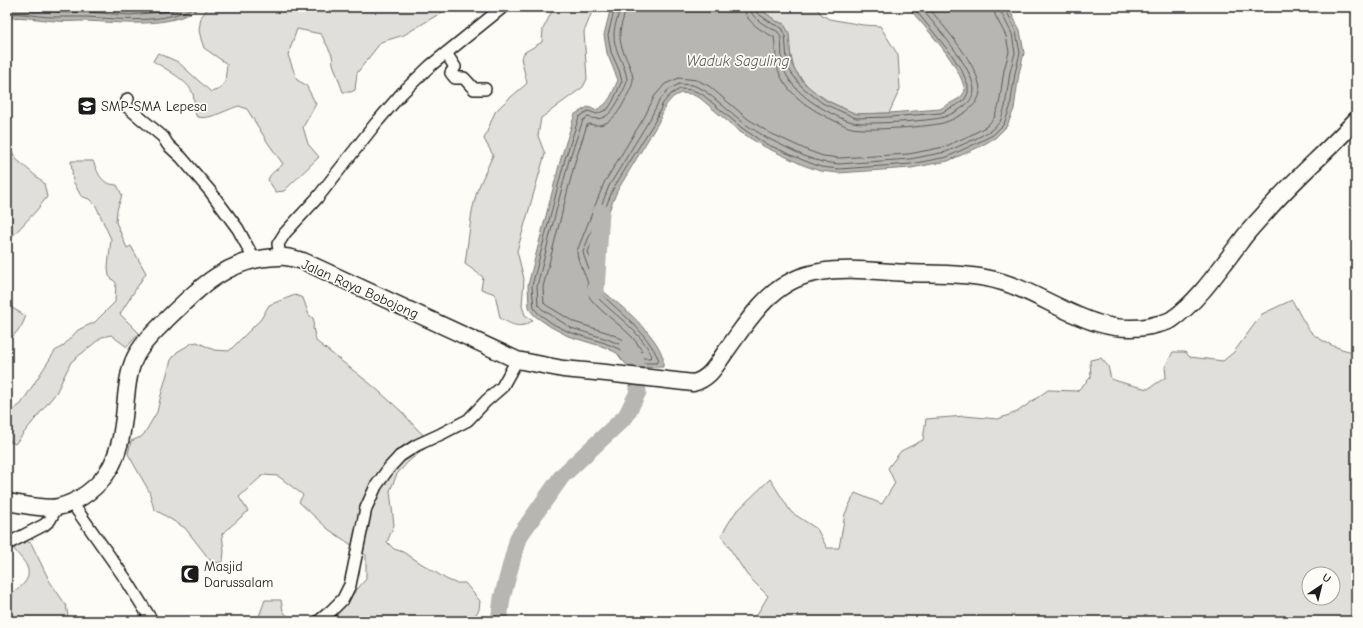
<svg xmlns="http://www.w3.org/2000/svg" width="1363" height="628" viewBox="0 0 1363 628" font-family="'Comic Neue',sans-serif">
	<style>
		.green { fill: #e0dfdb; stroke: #7e7e7c; fill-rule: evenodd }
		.water { fill: #b7b6b2; stroke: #797876 }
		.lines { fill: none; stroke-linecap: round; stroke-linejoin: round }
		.shore { stroke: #5a5a58; stroke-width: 1 }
		.river { stroke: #b7b6b2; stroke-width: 17 }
		.street-casing { stroke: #1c1c1c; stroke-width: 14 }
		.secondary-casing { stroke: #1c1c1c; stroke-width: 19 }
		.street { stroke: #fdfcf7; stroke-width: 11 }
		.secondary { stroke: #fdfcf7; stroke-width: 16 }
		.labels { text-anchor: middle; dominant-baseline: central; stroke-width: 3.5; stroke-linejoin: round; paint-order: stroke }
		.poi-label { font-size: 14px; fill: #1c1c1c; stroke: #fdfcf7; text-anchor: start }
		.street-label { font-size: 14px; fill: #1c1c1c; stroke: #fdfcf7 }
		.water-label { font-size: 15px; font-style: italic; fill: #5a5a58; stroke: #fdfcf7 }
	</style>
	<rect width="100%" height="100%" fill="#fdfcf7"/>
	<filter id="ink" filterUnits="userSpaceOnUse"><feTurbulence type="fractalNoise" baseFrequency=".025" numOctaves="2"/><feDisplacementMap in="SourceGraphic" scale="8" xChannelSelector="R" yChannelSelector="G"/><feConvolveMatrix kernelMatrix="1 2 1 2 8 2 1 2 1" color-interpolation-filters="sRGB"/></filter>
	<g filter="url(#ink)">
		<!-- green -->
		<path class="green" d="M 209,7 L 446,7 L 444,11 L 404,35 L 381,42 L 357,73 L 355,90 L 351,92 L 343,92 L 333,64 L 332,55 L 321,34 L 297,29 L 288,55 L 297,80 L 306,85 L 316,104 L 303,127 L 308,144 L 319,157 L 284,191 L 276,192 L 268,180 C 271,171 278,170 283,164 L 268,143 L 247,109 L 239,106 C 227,109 207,122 196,116 C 194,109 195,102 193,94 C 189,81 164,68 153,61 L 158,53 L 178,62 L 211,92 L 220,89 L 225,82 L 227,64 L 204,48 L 201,39 L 199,30 L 201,17 Z
			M 554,7 L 594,7 L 584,32 L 587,79 L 583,87 L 541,118 L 538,136 L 545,154 L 517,251 L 524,279 L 522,306 L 525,315 L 533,320 C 521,330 512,325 500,318 L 495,294 L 481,289 L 483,277 L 465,264 L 472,211 L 477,191 L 493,155 L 484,139 L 495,112 L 505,102 L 524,86 L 527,83 L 521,58 L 525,52 L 542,42 L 543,29 Z
			M 758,7 L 816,7 L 821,14 L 829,19 L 863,25 L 880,26 L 898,55 L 900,89 L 889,113 L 856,114 L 830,102 L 810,89 L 794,69 L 784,24 L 776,21 Z
			M 7,142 L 16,159 L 44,183 L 47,197 L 36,211 L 7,242 Z
			M 71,161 L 93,161 C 99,175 101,184 117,185 L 122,195 L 117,210 L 116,222 L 127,248 L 131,246 L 146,273 L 120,314 L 139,333 L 127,347 L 111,335 L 102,337 L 71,362 L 56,393 L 15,444 L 7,440 L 7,414 L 21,404 L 55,351 L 63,346 L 78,330 L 95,322 L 115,302 L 116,283 L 109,276 L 108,267 L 111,239 L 96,206 L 89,199 L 81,196 L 73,181 Z
			M 295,295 L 303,298 L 309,315 L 313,318 L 314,322 L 313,327 L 316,341 L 373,386 L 401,411 L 417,429 L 432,443 L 409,461 L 397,474 L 390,491 L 394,525 L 387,542 L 394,549 L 403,552 L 446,579 L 455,583 L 465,583 L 480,601 L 479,610 L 471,621 L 324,621 L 347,601 L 366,579 L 366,555 L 328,529 L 299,502 L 303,495 L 278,476 L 263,475 L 239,497 L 248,511 L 222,534 L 224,551 L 223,562 L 215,563 L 210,560 L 185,528 L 154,509 L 149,491 L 128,454 L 131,441 L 141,437 L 144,434 L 157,412 L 161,395 L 171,360 L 177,352 L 192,343 L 197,342 L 214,350 L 229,351 L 261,319 L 269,305 Z
			M 1292,300 C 1297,309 1305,325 1311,332 C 1319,341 1345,352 1356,352 L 1356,621 L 753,621 L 768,596 L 747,575 L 721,535 L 735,513 L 770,479 L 791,512 L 817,529 L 827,548 L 839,548 L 845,514 L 855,493 L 882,504 L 895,483 L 888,468 L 901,451 L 923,440 L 926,419 L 965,416 L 998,419 L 1017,412 L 1048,390 L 1077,391 L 1091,377 L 1090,360 L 1101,358 L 1108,366 L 1111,379 L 1127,384 L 1148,389 L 1166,377 L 1165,367 L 1173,352 L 1185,352 L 1190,357 L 1223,361 L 1234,352 L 1262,314 ZM 1309,574 L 1333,574 L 1333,598 L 1309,598 Z
			M 7,305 L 26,316 L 22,325 L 7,344 Z
			M 25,541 L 31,543 L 50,582 L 66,605 L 69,621 L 7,621 L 7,596 C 16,591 33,581 27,567 C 25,561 18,555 14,549 L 17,546 Z
			M 265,600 L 281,600 L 283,611 L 292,621 L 254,621 L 258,619 Z"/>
		<!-- water -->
		<path class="water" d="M 7,7 L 200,7 C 171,30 119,22 84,21 C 75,21 65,22 56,21 C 39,20 24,16 7,18 Z
			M 611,7 L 758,7 L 776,21 L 784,24 L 789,33 L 791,61 L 794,69 L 804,83 L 825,100 L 856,114 L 889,113 L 940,109 L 958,99 L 961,97 L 965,91 C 960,63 926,29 908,7 L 1008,7 L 1020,30 L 1024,53 L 1019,73 L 1014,109 L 1007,126 L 995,138 L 979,147 L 948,161 L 911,168 L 838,173 L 820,171 L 803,165 L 763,146 L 740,132 L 700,98 L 691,94 L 681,93 L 673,97 L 666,105 L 658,123 L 617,191 L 592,253 L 603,283 L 603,291 C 622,307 656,333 663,358 C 663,361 663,365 663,367 L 630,368 L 622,360 L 617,353 L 604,347 L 568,336 L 551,327 L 535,316 L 529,309 L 528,285 L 561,158 L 575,114 L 588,107 L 596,110 C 610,104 612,93 618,80 L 607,53 L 604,35 Z"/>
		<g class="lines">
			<!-- shore -->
			<path class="shore" d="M 99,7 L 130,9 L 151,7
				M 615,7 L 608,35 L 611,52 L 619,70 L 622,81 L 613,101 L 608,109 L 597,114 L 588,111 L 579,117 L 565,159 L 532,286 L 534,308 L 538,313 L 553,324 L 569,332 L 605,343 L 619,349 L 632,363 L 657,363 L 659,360 C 646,331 622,314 600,293 L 599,283 L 588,252 L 613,189 L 655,121 L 663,103 L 671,94 L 680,89 L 692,90 L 702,94 L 742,128 L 764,143 L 805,161 L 821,167 L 839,169 L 911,164 L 947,157 L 977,143 L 993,135 L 1004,124 L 1010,108 L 1015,73 L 1020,53 L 1016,32 L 1005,7
				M 620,7 C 619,16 614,25 614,34 C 613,50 625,63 627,79 C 627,84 624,89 622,93 C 615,108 607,124 588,117 L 583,120 L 569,160 L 537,286 L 538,305 L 542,309 L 571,328 L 607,339 L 621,345 L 634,358 L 650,358 L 652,356 C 640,330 615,316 596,296 L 594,291 L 594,284 L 584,256 L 583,252 L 609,186 L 650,119 L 659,101 L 668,90 L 679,84 L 693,85 L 704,90 L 745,124 L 767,138 L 806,157 L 822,162 L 839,164 L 910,159 L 946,152 L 975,139 L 990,131 L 1000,122 L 1005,107 L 1010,72 L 1015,53 L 1012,34 L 1001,12 L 1000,7
				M 626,7 C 625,16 620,25 620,34 C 619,50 631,63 633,78 C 633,85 630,90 627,96 C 620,111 609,130 589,124 L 587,125 L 575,162 L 543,287 L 544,303 L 546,305 L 574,322 L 609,333 L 624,340 L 637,352 L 640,352 L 642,351 C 631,329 603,316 590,298 C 588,293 589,290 588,285 C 586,273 577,263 577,251 L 604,183 L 645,116 L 654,97 L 665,84 L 679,78 L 697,80 L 709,86 L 748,119 L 770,133 L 809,151 L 823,156 L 839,158 L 892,155 L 909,154 L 944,147 L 973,134 L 987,126 L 994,118 L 999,105 L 1004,70 L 1009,52 L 1006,36 L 995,15 L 994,7
				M 744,7 C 745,22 762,31 774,37 C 776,50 775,63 780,75 C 791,98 814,111 835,121 C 841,123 846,127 852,128 C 864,131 934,127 946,122 C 959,117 979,107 980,91 C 980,66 943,26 928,7
				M 750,7 C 750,17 762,23 770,28 C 772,29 776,30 778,32 C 783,36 781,55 782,62 C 785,81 804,98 820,107 C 828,112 843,120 853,122 C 863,125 933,121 944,117 C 954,113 974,104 974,90 C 973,67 935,25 920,7
				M 755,7 L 757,13 L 773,24 L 782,28 L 785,34 L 787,61 L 790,71 L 801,86 L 822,103 L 856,118 L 889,117 L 941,113 L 960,103 L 965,99 L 968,93 L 968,85 L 962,71 L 952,55 L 913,7
				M 7,9 L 20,8 L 58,12 L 85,12 L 130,15 L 170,11 L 183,7
				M 7,14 C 25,12 41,18 59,17 C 68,17 77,17 86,17 C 121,19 162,25 194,7"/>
			<!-- river -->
			<path class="river" d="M 596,291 L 601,212
				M 499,621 L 502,598 L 518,538 L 562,476 L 626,416 L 638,392 L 635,361 L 628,347"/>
			<defs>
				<path id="street" d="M 446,53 L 455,67 L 451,73 L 455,78 L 464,78 L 474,89 L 485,89
					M 128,99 L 125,105 L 163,137 L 168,145 L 181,157 L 210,191 L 238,229 L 254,259
					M 280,256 L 278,244 L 285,233 L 318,197 L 376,123 L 402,93 L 430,66 L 503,7
					M 72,503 L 127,581 L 152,621
					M 7,544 L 44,525 L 50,520 L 57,507
					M 319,621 L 331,611 L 343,599 L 350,585 L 366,508 L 376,486 L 389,468 L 400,456 L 417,445 L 441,434 L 468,420 L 486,401 L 502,387 L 517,360"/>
				<path id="secondary" d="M 7,502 C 20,504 46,510 58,507 C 78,503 100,486 110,468 C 115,460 121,441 122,431 C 126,410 125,388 131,368 C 137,347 152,335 166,320 C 200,287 228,258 279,257 C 286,256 295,259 303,261 L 517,360 L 563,369 L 606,373 L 693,383 C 709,379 715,367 724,354 C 750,318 772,279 820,272 C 848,267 880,272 909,273 C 934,274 961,273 986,278 C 1045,289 1088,339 1151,326 C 1158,324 1165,323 1171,320 C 1198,302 1221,267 1241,241 C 1248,231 1257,222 1265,213 C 1293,180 1327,152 1356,120"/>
			</defs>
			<!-- street casing -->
			<use href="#street" class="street-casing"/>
			<!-- secondary casing -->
			<use href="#secondary" class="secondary-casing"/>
			<!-- street -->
			<use href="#street" class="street"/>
			<!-- secondary -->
			<use href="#secondary" class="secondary"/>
		</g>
	</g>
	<!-- icons -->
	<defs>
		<symbol id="school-square" viewBox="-11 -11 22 22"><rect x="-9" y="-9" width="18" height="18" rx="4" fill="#1c1c1c" stroke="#fdfcf7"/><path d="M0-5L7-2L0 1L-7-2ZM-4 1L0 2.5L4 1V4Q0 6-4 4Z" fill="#fff"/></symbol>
		<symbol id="mosque-square" viewBox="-11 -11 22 22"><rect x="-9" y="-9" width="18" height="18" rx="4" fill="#1c1c1c" stroke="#fdfcf7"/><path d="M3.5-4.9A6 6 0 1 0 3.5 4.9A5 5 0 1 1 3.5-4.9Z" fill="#fff"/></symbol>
	</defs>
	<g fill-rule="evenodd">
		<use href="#school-square" x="76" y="95" width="22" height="22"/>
		<use href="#mosque-square" x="179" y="563" width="22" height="22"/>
	</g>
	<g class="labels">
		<!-- poi labels -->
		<g class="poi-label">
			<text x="101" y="106">SMP-SMA Lepesa</text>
			<text x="204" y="566">Masjid<tspan x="204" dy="16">Darussalam</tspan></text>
		</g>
		<!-- street labels -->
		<g class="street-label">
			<text transform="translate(360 289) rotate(24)">Jalan Raya Bobojong</text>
		</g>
		<!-- water labels -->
		<g class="water-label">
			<text x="738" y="61">Waduk Saguling</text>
		</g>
	</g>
	<!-- margin -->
	<rect width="1363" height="628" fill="none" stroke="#fdfcf7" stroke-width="24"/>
	<rect x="12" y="12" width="1339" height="604" fill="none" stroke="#1c1c1c" stroke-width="1.5" filter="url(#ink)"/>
	<!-- north arrow -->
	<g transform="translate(1321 586) rotate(35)"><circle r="19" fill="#fdfcf7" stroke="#a3a29f"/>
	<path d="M0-3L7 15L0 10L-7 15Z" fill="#1c1c1c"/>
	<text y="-6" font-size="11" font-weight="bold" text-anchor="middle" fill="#1c1c1c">U</text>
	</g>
</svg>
